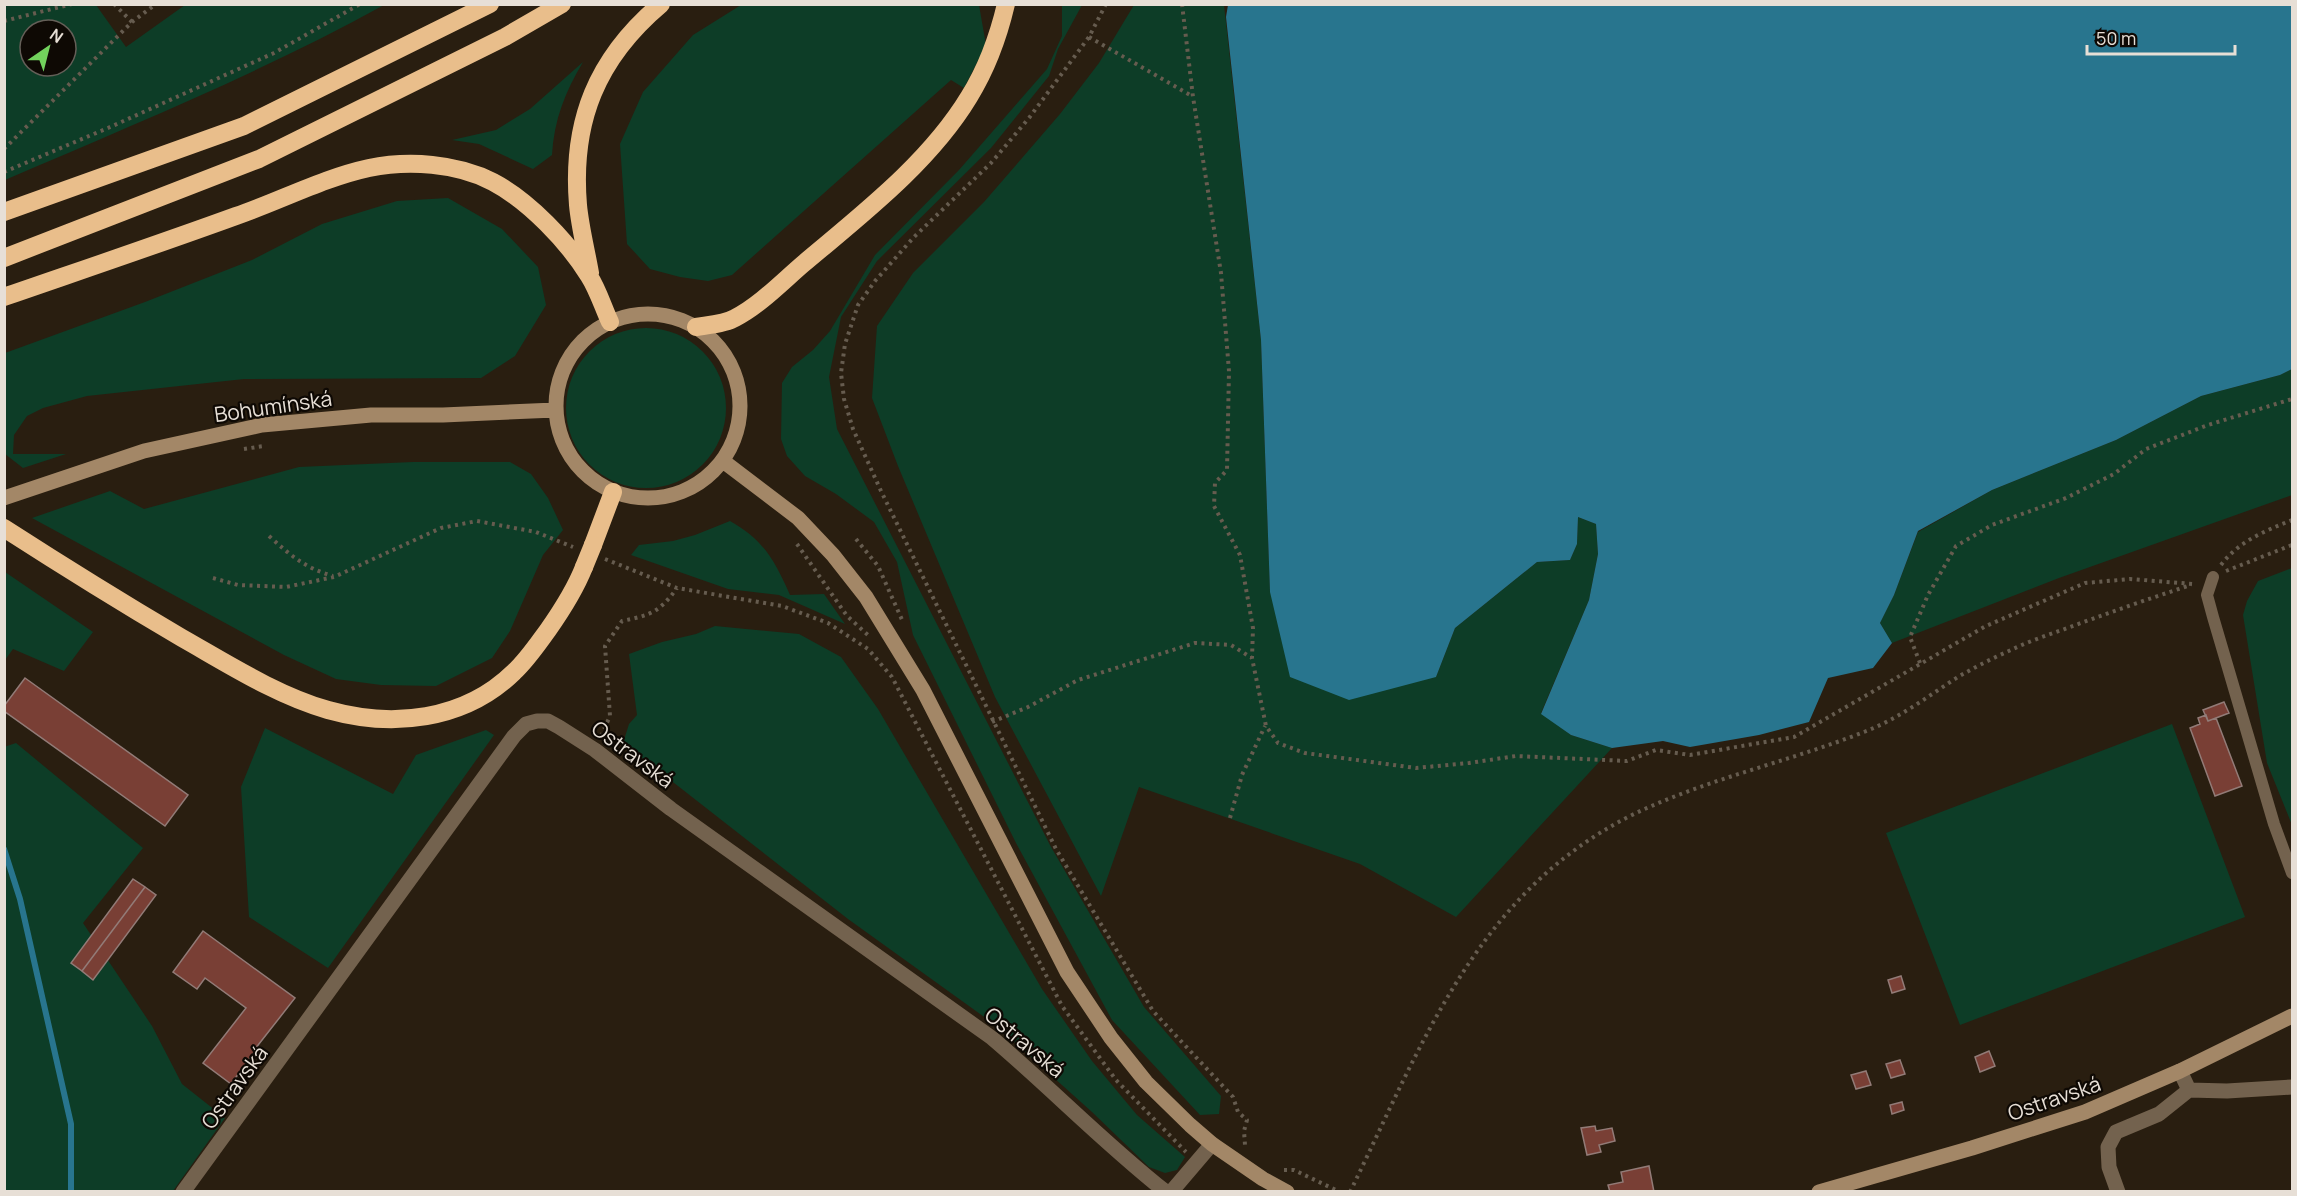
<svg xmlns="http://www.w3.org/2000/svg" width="2297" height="1196" viewBox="0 0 2297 1196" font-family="Manrope,sans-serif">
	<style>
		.green { fill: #0d3d27; fill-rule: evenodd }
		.water { fill: #28758e }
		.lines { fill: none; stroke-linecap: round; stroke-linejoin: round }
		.stream { stroke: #28758e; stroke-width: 6 }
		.building { fill: #793f35; stroke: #927b77; stroke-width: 1.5 }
		.path { stroke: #665c4f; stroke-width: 4; stroke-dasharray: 3 4.5; stroke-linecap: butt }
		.service { stroke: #73624e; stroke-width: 12 }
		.minor { stroke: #73624e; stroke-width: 15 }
		.secondary { stroke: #a38767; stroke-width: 15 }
		.motorway { stroke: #e9be8b; stroke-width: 18 }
		.motorway-bridge { stroke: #e9be8b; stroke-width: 18 }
		.labels { text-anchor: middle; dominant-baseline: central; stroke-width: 4.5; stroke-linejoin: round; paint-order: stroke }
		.street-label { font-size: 21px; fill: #e7dfd6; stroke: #0e0904 }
	</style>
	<rect width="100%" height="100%" fill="#291e10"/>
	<!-- green -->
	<path class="green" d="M 5,4 L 96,5 L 126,47 L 185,5 L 384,5 C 263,72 132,125 5,180 ZM 30,30 L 66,30 L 66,66 L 30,66 Z
		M 741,5 L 979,5 L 986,45 L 964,88 L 951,80 L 732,275 L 708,281 L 680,277 L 650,269 L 627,244 L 620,144 L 643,92 L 693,35 Z
		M 1062,5 L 1082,5 L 1058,49 L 1049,76 L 991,148 L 877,261 L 841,317 L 829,377 L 837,429 L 1051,847 L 1144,1007 L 1221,1096 L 1219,1114 L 1200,1115 L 1112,1020 L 1016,843 L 913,635 L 897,562 L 874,522 L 836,494 L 805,476 L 787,456 L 781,439 L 782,383 L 792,367 L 813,350 L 830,331 L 875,255 L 959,170 L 1047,69 L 1062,36 Z
		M 1134,5 L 1224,5 L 1261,340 L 1270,592 L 1436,677 L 1455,628 L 1537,562 L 1570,560 L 1577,544 L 1578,517 L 1596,524 L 1598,554 L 1589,600 L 1541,713 L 1571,735 L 1612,748 L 1456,917 L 1360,864 L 1139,787 L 1101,896 L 995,697 L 898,466 L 872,398 L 877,326 L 913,273 L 984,202 L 1060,114 L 1099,63 Z
		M 583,62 C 565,92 554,120 552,155 L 533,169 L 479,144 L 452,140 L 496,130 L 530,109 Z
		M 448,198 L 502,229 L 538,267 L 546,305 L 515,356 L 481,378 L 244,379 L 87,396 L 43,408 L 27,416 L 14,435 L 13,454 L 66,454 L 23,468 L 5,454 L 5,353 L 145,302 L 252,260 L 322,224 L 397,201 Z
		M566 408a80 80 0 1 1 160 0a80 80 0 1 1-160 0Z
		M 2292,369 L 2292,495 L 2059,578 L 1892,643 L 1880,623 L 1894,595 L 1918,532 L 1992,490 L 2116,440 L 2201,396 L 2280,375 Z
		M 413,462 L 510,462 L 531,474 L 548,498 L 563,530 L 543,555 L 510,631 L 492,658 L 436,686 L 381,685 L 336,679 L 284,655 L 32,518 L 110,491 L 144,509 L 299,467 Z
		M 730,521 C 764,540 775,561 790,595 L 824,594 L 845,624 L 779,595 L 728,589 L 631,555 L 639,545 L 673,541 L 695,535 Z
		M 2292,568 L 2292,825 L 2267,763 L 2243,615 L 2247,601 L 2258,581 Z
		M 5,572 L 93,632 L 64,671 L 13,649 L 5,660 Z
		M 715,626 L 799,634 L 841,657 L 878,709 L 1042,989 L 1092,1061 L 1137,1115 L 1185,1157 L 1177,1170 L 1165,1173 L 1149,1167 L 1092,1112 L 994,1024 L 848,919 L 623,743 L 629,724 L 637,715 L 629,654 L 662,642 L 696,634 Z
		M 2172,724 L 2245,917 L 1960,1025 L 1886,833 Z
		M 265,728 L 393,794 L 416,755 L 486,730 L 494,735 L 328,968 L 249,917 L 241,787 Z
		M 16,743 L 143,848 L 83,923 L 152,1026 L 182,1084 L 225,1118 L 173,1191 L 5,1192 L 4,747 Z"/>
	<!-- water -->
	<path class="water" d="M 1228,5 L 2292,5 L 2292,369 L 2280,375 L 2201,396 L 2116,440 L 1992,490 L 1918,531 L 1894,595 L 1880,623 L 1892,643 L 1873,668 L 1828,678 L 1809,722 L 1759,735 L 1690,747 L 1663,741 L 1612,748 L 1571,735 L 1541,714 L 1589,600 L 1598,554 L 1596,524 L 1578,517 L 1577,544 L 1570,560 L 1537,562 L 1455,628 L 1436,677 L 1349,700 L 1290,677 L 1270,592 L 1261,340 L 1226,17 Z"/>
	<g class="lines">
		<!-- stream -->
		<path class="stream" d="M 4,849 L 20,899 L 71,1124 L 71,1192"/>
	</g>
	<!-- building -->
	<path class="building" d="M 25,678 L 188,795 L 165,826 L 4,711 L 4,706 Z
		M 2224,702 L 2229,713 L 2208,721 L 2203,710 Z
		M 2206,715 L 2208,721 L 2216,718 L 2242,786 L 2215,796 L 2190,728 L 2200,724 L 2198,718 Z
		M 133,879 L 145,887 L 82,971 L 71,963 Z
		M 145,887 L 156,895 L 93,980 L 82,971 Z
		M 203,931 L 295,998 L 255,1049 L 256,1050 L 231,1084 L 203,1063 L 246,1008 L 205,978 L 197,989 L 173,972 Z
		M 1901,976 L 1905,989 L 1892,993 L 1888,980 Z
		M 1989,1051 L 1995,1066 L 1980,1072 L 1975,1057 Z
		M 1900,1060 L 1905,1074 L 1891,1078 L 1886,1064 Z
		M 1866,1071 L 1871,1085 L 1856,1089 L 1851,1075 Z
		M 1902,1102 L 1904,1110 L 1892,1114 L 1890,1105 Z
		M 1595,1126 L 1596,1131 L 1612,1128 L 1615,1141 L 1599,1145 L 1601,1152 L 1587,1155 L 1581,1128 Z
		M 1649,1166 L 1654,1192 L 1610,1192 L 1608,1185 L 1623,1182 L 1621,1172 Z"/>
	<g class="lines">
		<!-- path -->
		<path class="path" d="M 114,4 L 132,22
			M 1106,4 L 1089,37 L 1029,118 L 991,163 L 914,237 L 875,281 L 858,305 L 845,344 L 841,373 L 844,399 L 853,429 L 881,491 L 1056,849 L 1153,1011 L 1233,1097 L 1238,1112 L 1247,1120 L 1244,1131 L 1245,1145
			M 1182,4 L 1193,97 L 1221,273 L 1229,371 L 1227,470 L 1215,483 L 1214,506 L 1240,555 L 1253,628 L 1252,658 L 1266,726 L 1278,743 L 1305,753 L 1416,768 L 1469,763 L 1516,756 L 1627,761 L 1656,750 L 1690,755 L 1794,737 L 1986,626 L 2085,583 L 2130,579 L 2193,584
			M 4,21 L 72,4
			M 1089,37 L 1192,96
			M 4,149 L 132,22 L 156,4
			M 4,172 L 108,128 L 274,53 L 360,4
			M 244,449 L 264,446
			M 269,536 C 290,555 305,568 333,576
			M 856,539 L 878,566 L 903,622
			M 797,544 L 847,616 L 868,635
			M 605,559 L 677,588 L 782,606 L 828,623 L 868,649 L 892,677 L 1062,1006 L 1116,1080 L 1186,1152
			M 2221,565 C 2239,541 2265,531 2292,520
			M 2226,571 L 2292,545
			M 213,578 L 238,585 L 286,587 L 334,577 L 441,528 L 477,521 L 536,532 L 573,547
			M 1920,663 L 1910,637 L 1928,595 L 1956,546 L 1992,525 L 2066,498 L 2114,474 L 2146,449 L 2208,425 L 2292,399
			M 992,722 L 1028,707 L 1078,680 L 1195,643 L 1231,645 L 1252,658
			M 601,736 L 610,716 L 605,646 L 622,621 C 650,615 659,613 677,588
			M 1230,818 L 1242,775 L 1265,726
			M 1284,1170 L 1294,1170 L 1340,1192
			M 1350,1192 C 1422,1045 1476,893 1632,815 C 1706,779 1788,762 1864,732 C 1898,719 1927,697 1958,677 C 1975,667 1993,658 2011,650 C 2027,642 2045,636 2062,630 C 2105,614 2148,599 2191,585"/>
		<!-- service -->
		<path class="service" d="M 2213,577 L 2207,595 L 2213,617 L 2274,824 L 2292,873"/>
		<!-- minor -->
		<path class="minor" d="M 2180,1071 L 2189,1090 L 2227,1091 L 2292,1087
			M 183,1192 L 514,736 L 526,724 L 537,721 L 548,721 L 559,727 L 595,750 L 671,809 L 992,1038 C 1051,1088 1105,1144 1166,1192
			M 1171,1192 L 1212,1144
			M 2118,1192 L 2109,1167 L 2108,1147 L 2116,1132 L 2159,1114 L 2189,1090"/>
		<!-- secondary -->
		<path class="secondary" d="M556 406a92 92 0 1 1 184 0a92 92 0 1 1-184 0Z
			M 723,461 L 798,518 L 833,555 L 866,597 L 923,690 L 1067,972 L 1111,1038 L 1146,1082 L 1190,1125 L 1212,1144 L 1263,1179 L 1287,1192
			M 4,498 L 144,451 L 262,425 L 371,415 L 443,415 L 555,410
			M 1819,1192 L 1972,1148 L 2085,1112 L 2180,1071 L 2292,1016"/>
		<!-- motorway -->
		<path class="motorway" d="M 4,212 L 244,126 L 490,4
			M 4,258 L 259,159 L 505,37 L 562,4
			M 590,273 C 586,250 580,227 578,205 C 571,121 597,58 661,4
			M 4,297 C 82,270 159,244 236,216 C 280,201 323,178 369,168 C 408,160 457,163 493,182 C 529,201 568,242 589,276 C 598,290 603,307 610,322
			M 696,327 C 708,325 725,324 735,318 C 760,305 782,282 803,264 C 861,215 929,163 969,97 C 987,68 998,38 1006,4
			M 4,528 C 63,566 121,602 182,638 C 228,664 276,695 328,710 C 392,728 464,721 514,672 C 527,660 537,645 548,630 C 562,610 575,590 584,567
			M 593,545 L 613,492"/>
		<!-- motorway-bridge -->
		<path class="motorway-bridge" d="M 584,567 L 593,545"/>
	</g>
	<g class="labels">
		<!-- street labels -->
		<g class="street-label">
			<text transform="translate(273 406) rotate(-8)">Bohumínská</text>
			<text transform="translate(633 754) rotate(37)">Ostravská</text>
			<text transform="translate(1025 1042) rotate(40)">Ostravská</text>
			<text transform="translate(234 1087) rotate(-54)">Ostravská</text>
			<text transform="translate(2054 1098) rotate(-19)">Ostravská</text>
		</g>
	</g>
	<!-- border -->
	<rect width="2297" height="1196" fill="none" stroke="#e7dfd6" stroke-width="12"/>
	<!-- north arrow -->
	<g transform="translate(48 48) rotate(35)"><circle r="28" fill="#0e0904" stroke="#655f58" stroke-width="1.5"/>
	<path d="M0-4.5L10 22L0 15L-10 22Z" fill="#72d25d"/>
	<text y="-9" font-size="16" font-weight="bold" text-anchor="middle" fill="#e7dfd6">N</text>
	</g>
	<!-- scale -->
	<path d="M2087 45v9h148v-9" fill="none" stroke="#e7dfd6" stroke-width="3"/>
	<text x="2096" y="45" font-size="18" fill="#e7dfd6" stroke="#0e0904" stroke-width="4.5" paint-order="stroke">50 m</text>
</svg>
